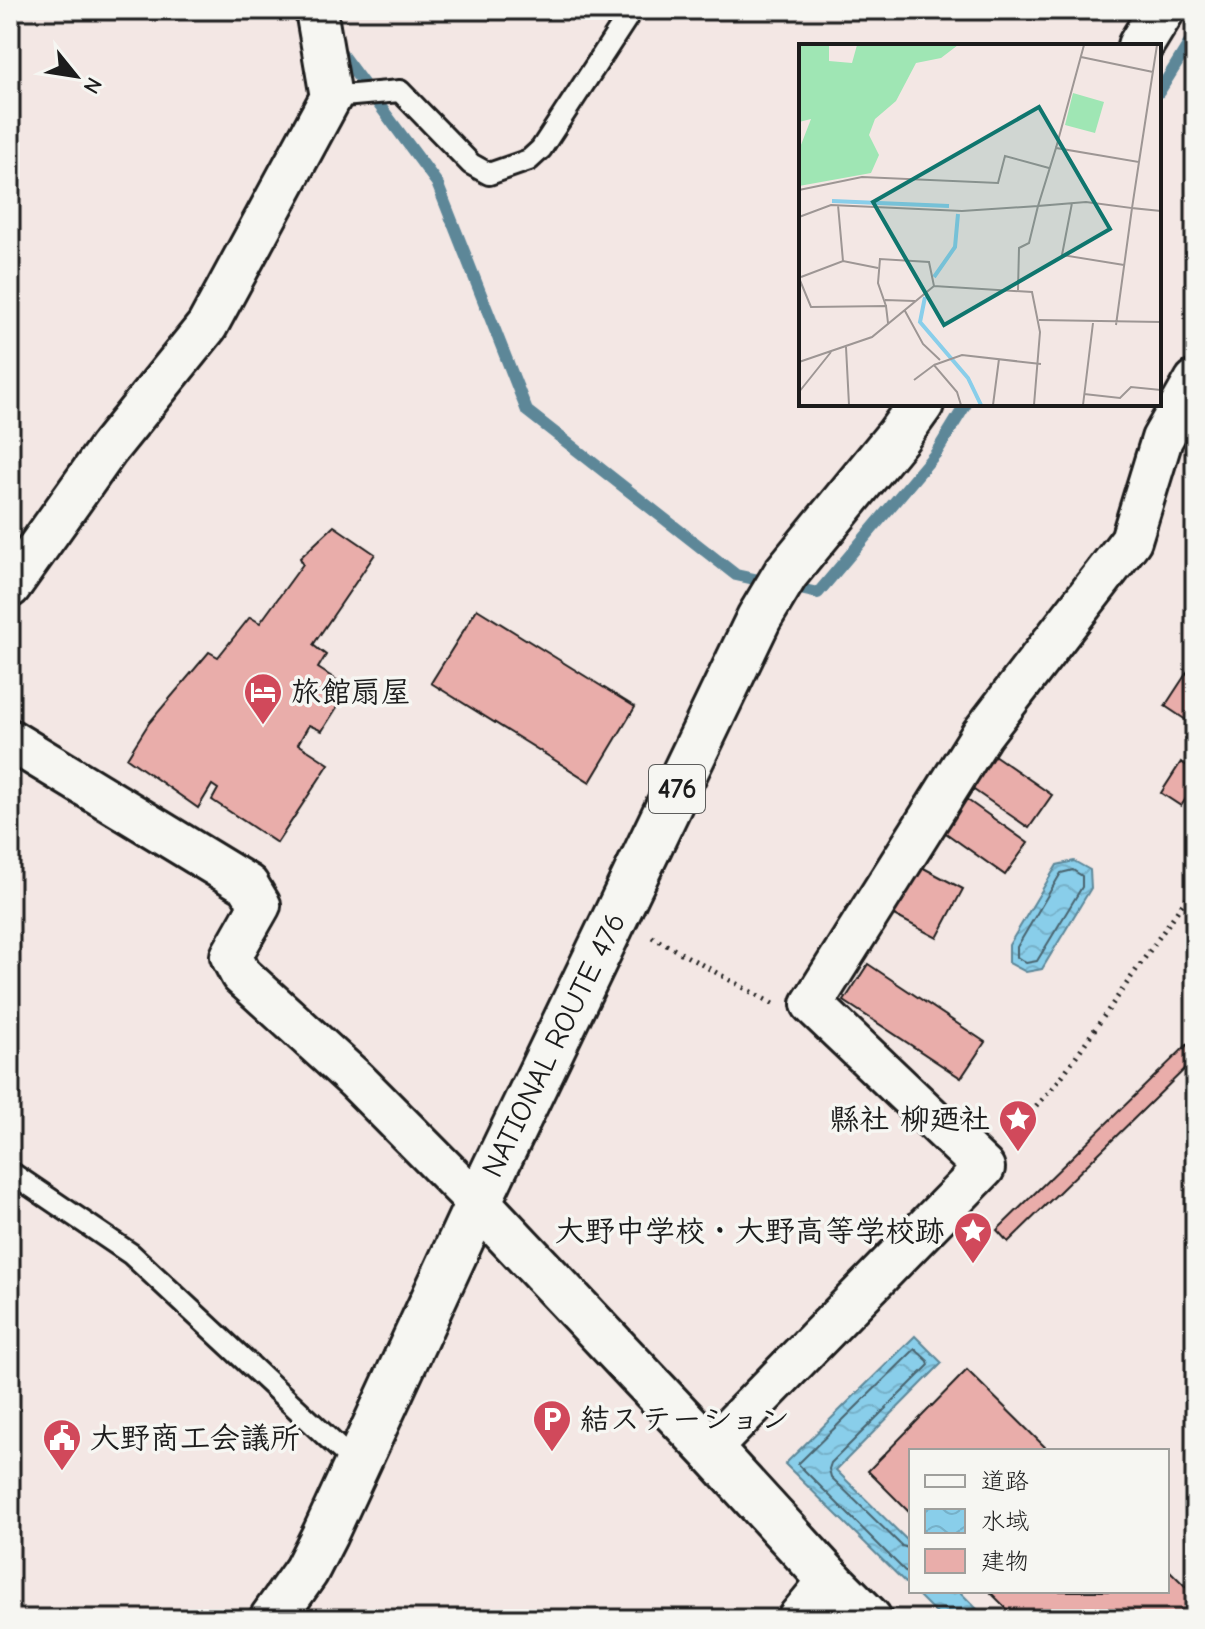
<svg xmlns="http://www.w3.org/2000/svg" width="1205" height="1629" viewBox="0 0 1205 1629" font-family="'Comic Neue','Klee One',sans-serif">
	<style>
		.water { fill: url(#water-waves); stroke: #5d8798; stroke-width: 2 }
		.lines { fill: none; stroke-linecap: round; stroke-linejoin: round }
		.shore { stroke: #48636e; stroke-width: 2 }
		.stream { stroke: #5d8798; stroke-width: 12 }
		.building { fill: #e9adaa; stroke: #1c1c1c; stroke-width: 2 }
		.service-casing { stroke: #1c1c1c; stroke-width: 26 }
		.minor-casing { stroke: #1c1c1c; stroke-width: 46 }
		.tertiary-casing { stroke: #1c1c1c; stroke-width: 50 }
		.trunk-casing { stroke: #1c1c1c; stroke-width: 50 }
		.path { stroke: #1c1c1c; stroke-width: 5; stroke-dasharray: 2 6; stroke-linecap: butt }
		.service { stroke: #f6f6f2; stroke-width: 20 }
		.minor { stroke: #f6f6f2; stroke-width: 40 }
		.tertiary { stroke: #f6f6f2; stroke-width: 44 }
		.trunk { stroke: #f6f6f2; stroke-width: 44 }
		.labels { text-anchor: middle; dominant-baseline: central; stroke-width: 7; stroke-linejoin: round; paint-order: stroke }
		.shield { fill: #f6f6f2; stroke: #5d5d5c; stroke-width: 2 }
		.shield-label { font-size: 28px; font-weight: bold; fill: #1c1c1c }
		.poi-label { font-size: 30px; font-weight: bold; fill: #1c1c1c; stroke: #f6f6f2; text-anchor: start }
		.street-label { font-size: 30px; fill: #1c1c1c; stroke: #f6f6f2 }
		.inset-river { fill: none; stroke: #89ceea; stroke-width: 4 }
		.inset-road { fill: none; stroke: #9d9694; stroke-width: 2 }
		.view { fill: #0f766e; fill-opacity: 0.15; stroke: #0f766e; stroke-width: 4 }
		.inset-edge { fill: none; stroke: #1c1c1c; stroke-width: 4 }
	</style>
	<defs>
		<pattern id="water-waves" width="16" height="10" patternUnits="userSpaceOnUse" patternTransform="scale(2)"><rect width="16" height="10" fill="#89ceea"/><path d="M0 5q4-4 8 0t8 0" fill="none" stroke="#76b0c8"/></pattern>
	</defs>
	<rect width="100%" height="100%" fill="#f3e7e4"/>
	<filter id="ink" filterUnits="userSpaceOnUse"><feTurbulence type="fractalNoise" baseFrequency=".0125" numOctaves="2"/><feDisplacementMap in="SourceGraphic" scale="16" xChannelSelector="R" yChannelSelector="G"/><feConvolveMatrix kernelMatrix="1 2 1 2 8 2 1 2 1" color-interpolation-filters="sRGB"/></filter>
	<g filter="url(#ink)">
		<!-- water -->
		<path class="water" d="M 1074,861 L 1090,870 L 1091,888 L 1042,969 L 1026,972 L 1009,963 L 1009,945 L 1057,865 Z
			M 915,1336 L 942,1363 L 836,1470 L 911,1544 L 911,1588 L 785,1464 Z
			M 914,1591 L 959,1591 L 987,1619 L 942,1619 Z"/>
		<g class="lines">
			<!-- shore -->
			<path class="shore" d="M 1073,870 L 1082,876 L 1082,887 L 1037,961 L 1026,963 L 1017,957 L 1017,947 L 1061,873 Z
				M 911,1549 L 902,1546 L 831,1477 L 829,1469 L 831,1463 L 929,1365 L 928,1361 L 915,1349 L 798,1464 L 911,1577"/>
			<!-- stream -->
			<path class="stream" d="M 334,44 L 437,183 L 527,411 L 736,575 L 818,593 L 936,453 L 966,404
				M 1159,92 L 1195,34"/>
		</g>
		<!-- building -->
		<path class="building" d="M 334,526 L 375,554 L 313,645 L 326,655 L 318,668 L 349,688 L 322,731 L 309,725 L 298,744 L 329,764 L 277,843 L 212,800 L 218,789 L 212,785 L 198,808 L 127,758 L 149,723 L 209,652 L 218,657 L 250,617 L 260,623 L 303,564 L 300,558 Z
			M 477,609 L 635,707 L 590,782 L 431,683 Z
			M 1195,660 L 1195,726 L 1165,706 Z
			M 994,755 L 1052,795 L 1029,828 L 971,788 Z
			M 1181,762 L 1195,771 L 1195,785 L 1181,806 L 1161,793 Z
			M 966,799 L 1028,843 L 1005,875 L 943,831 Z
			M 916,864 L 963,889 L 937,938 L 890,913 Z
			M 868,964 L 985,1042 L 961,1078 L 844,1001 Z
			M 1195,1037 L 1195,1059 L 1008,1242 L 997,1230 Z
			M 967,1370 L 1049,1451 L 911,1451 L 911,1514 L 868,1471 Z
			M 1167,1568 L 1195,1596 L 1195,1619 L 1017,1619 L 989,1591 L 1167,1591 Z"/>
		<g class="lines">
			<defs>
				<path id="service" d="M 331,97 L 400,91 L 471,164 L 489,174 L 529,160 L 541,149 L 632,10
					M 10,1178 L 13,1174 L 131,1254 L 357,1465"/>
				<path id="minor" d="M 10,587 L 108,449 L 207,326 L 331,97 L 316,10
					M 10,740 L 248,885 L 260,905 L 231,956 L 241,975 L 356,1080 L 478,1203
					M 710,1449 L 984,1168 L 812,1004 L 982,734 L 1131,540 L 1162,439 L 1195,381"/>
				<path id="tertiary" d="M 831,1581 L 869,1619
					M 272,1619 L 306,1571 L 325,1534 L 478,1203"/>
				<path id="trunk" d="M 1140,46 L 1162,10
					M 800,1619 L 831,1581 L 710,1449 L 478,1203 L 759,618 L 786,573 L 898,436 L 921,404"/>
			</defs>
			<!-- service casing -->
			<use href="#service" class="service-casing"/>
			<!-- minor casing -->
			<use href="#minor" class="minor-casing"/>
			<!-- tertiary casing -->
			<use href="#tertiary" class="tertiary-casing"/>
			<!-- trunk casing -->
			<use href="#trunk" class="trunk-casing"/>
			<!-- path -->
			<path class="path" d="M 652,937 L 773,1004
				M 1010,1137 L 1060,1079 L 1195,886"/>
			<!-- service -->
			<use href="#service" class="service"/>
			<!-- minor -->
			<use href="#minor" class="minor"/>
			<!-- tertiary -->
			<use href="#tertiary" class="tertiary"/>
			<!-- trunk -->
			<use href="#trunk" class="trunk"/>
		</g>
	</g>
	<!-- icons -->
	<defs>
		<symbol id="hotel-pin" viewBox="-11 -11 22 30"><path d="M0 17L-7.5 6A9.5 9.5 0 1 1 7.5 6Z" fill="#d1495b" stroke="#f6f6f2"/><path d="M-6-4.5h1.5V1H6V5H4.5V3h-9V5H-6ZM-4 0a1.8 1.8 0 1 1 3.6 0ZM.5 0V-2.5h3Q6-2.5 6 0Z" fill="#fff"/></symbol>
		<symbol id="sight-pin" viewBox="-11 -11 22 30"><path d="M0 17L-7.5 6A9.5 9.5 0 1 1 7.5 6Z" fill="#d1495b" stroke="#f6f6f2"/><path d="M0-6L1.8-2.2L6-1.7L2.9 1.2L3.7 5.4L0 3.3L-3.7 5.4L-2.9 1.2L-6-1.7L-1.8-2.2Z" fill="#fff"/></symbol>
		<symbol id="parking-pin" viewBox="-11 -11 22 30"><path d="M0 17L-7.5 6A9.5 9.5 0 1 1 7.5 6Z" fill="#d1495b" stroke="#f6f6f2"/><path d="M-3.5-5.5H1a3.5 3.5 0 0 1 0 7H-1V5.5H-3.5ZM-1-3.4V-.6H.8a1.4 1.4 0 0 0 0-2.8Z" fill="#fff"/></symbol>
		<symbol id="civic-pin" viewBox="-11 -11 22 30"><path d="M0 17L-7.5 6A9.5 9.5 0 1 1 7.5 6Z" fill="#d1495b" stroke="#f6f6f2"/><path d="M-.6-6.5H3V-4.5H.6V-3L4-1V1h2V6H-6V1h2V-1L-.6-3ZM-1.2 2.5V6h2.4V2.5Z" fill="#fff"/></symbol>
	</defs>
	<g fill-rule="evenodd">
		<use href="#hotel-pin" x="241" y="670" width="44" height="60"/>
		<use href="#sight-pin" x="996" y="1097" width="44" height="60"/>
		<use href="#sight-pin" x="951" y="1209" width="44" height="60"/>
		<use href="#parking-pin" x="530" y="1397" width="44" height="60"/>
		<use href="#civic-pin" x="40" y="1416" width="44" height="60"/>
	</g>
	<g class="labels">
		<!-- shield labels -->
		<rect class="shield" x="649" y="765" width="56" height="48" rx="6"/>
		<g class="shield-label">
			<text x="677" y="789">476</text>
		</g>
		<!-- poi labels -->
		<g class="poi-label">
			<text x="291" y="692">旅館扇屋</text>
			<text x="990" y="1119" text-anchor="end">縣社 柳廼社</text>
			<text x="945" y="1231" text-anchor="end">大野中学校・大野高等学校跡</text>
			<text x="580" y="1419">結ステーション</text>
			<text x="90" y="1438">大野商工会議所</text>
		</g>
		<!-- street labels -->
		<g class="street-label">
			<text transform="translate(554 1045) rotate(-64)">NATIONAL ROUTE 476</text>
		</g>
	</g>
	<!-- overview -->
	<g transform="translate(799 44)">
		<rect width="362" height="362" fill="#f3e7e4"/>
		<path d="M 0,1 L 30,1 L 30,17 L 53,19 L 58,1 L 159,1 L 142,14 L 117,19 L 97,57 L 76,75 L 70,91 L 80,111 L 72,129 L 0,142 L 0,106 L 12,75 L 0,78 Z" fill="#9fe6b4"/>
		<path d="M 274,49 L 305,58 L 296,89 L 266,81 Z" fill="#9fe6b4"/>
		<path class="inset-river" d="M 33,157 L 150,162M 135,233 L 156,203 L 159,170M 126,253 L 121,278 L 169,334 L 182,361"/>
		<path class="inset-road" d="M 282,13 L 354,28M 257,104 L 285,1M 340,118 L 358,1M 0,146 L 63,133 L 199,139 L 206,112 L 250,124M 273,159 L 263,211 L 325,221M 39,161 L 44,217M 0,173 L 32,161 L 163,167 L 239,162 L 257,104 L 340,118 L 333,164 L 362,167M 2,233 L 44,217 L 79,224M 0,234 L 12,263 L 87,262 L 89,279M 219,246 L 220,204 L 230,199 L 239,162 L 287,158 L 333,164 L 317,281M 86,256 L 116,257M 87,262 L 79,239 L 81,215 L 130,218 L 135,242M 106,267 L 124,300 L 141,316M 240,276 L 362,278M 47,303 L 50,361M 0,318 L 73,293 L 135,242 L 233,248 L 241,288 L 235,361M 135,321 L 163,311 L 242,320M 115,336 L 135,321 L 158,348 L 162,361M 0,348 L 32,308M 285,350 L 321,354 L 332,343 L 362,346M 194,361 L 200,315M 284,361 L 294,279"/>
		<path class="view" d="M 240,63 L 311,185 L 145,281 L 74,158 Z"/>
		<rect width="362" height="362" class="inset-edge"/>
	</g>
	<!-- margin -->
	<rect width="1205" height="1629" fill="none" stroke="#f6f6f2" stroke-width="40"/>
	<rect x="20" y="20" width="1165" height="1589" fill="none" stroke="#1c1c1c" stroke-width="3" filter="url(#ink)"/>
	<!-- legend -->
	<rect x="909" y="1449" width="260" height="144" fill="#f6f6f2" stroke="#9f9f9c" stroke-width="2"/>
	<rect x="925" y="1475" width="40" height="12" fill="#f6f6f2" stroke="#9f9f9c" stroke-width="2"/>
	<text x="981" y="1489" font-size="24" fill="#1c1c1c">道路</text>
	<rect x="925" y="1509" width="40" height="24" fill="url(#water-waves)" stroke="#9f9f9c" stroke-width="2"/>
	<text x="981" y="1529" font-size="24" fill="#1c1c1c">水域</text>
	<rect x="925" y="1549" width="40" height="24" fill="#e9adaa" stroke="#9f9f9c" stroke-width="2"/>
	<text x="981" y="1569" font-size="24" fill="#1c1c1c">建物</text>
	<!-- north arrow -->
	<g transform="translate(76 76) rotate(120)" stroke="#f6f6f2" stroke-width="6" paint-order="stroke">
	<path d="M0-6L14 30L0 20L-14 30Z" fill="#1c1c1c"/>
	<text y="-12" font-size="22" font-weight="bold" text-anchor="middle" fill="#1c1c1c">N</text>
	</g>
</svg>
